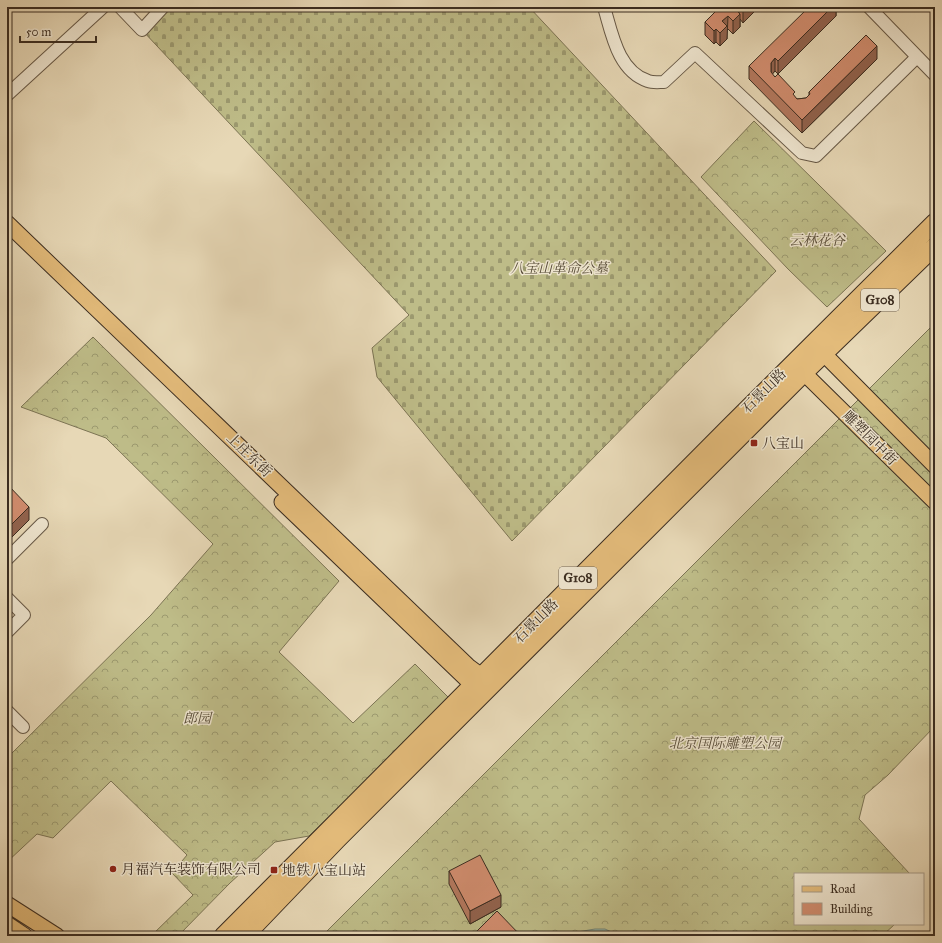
<svg xmlns="http://www.w3.org/2000/svg" width="942" height="943" viewBox="0 0 942 943" font-family="'IM FELL Great Primer','Noto Serif SC',serif">
	<style>
		.forest { fill: url(#forest-crowns); stroke: #7c7454 }
		.cemetery { fill: url(#cemetery-stones); stroke: #7c7454 }
		.water { fill: #97baab; stroke: #728274 }
		.lines { fill: none; stroke-linecap: round; stroke-linejoin: round }
		.minor-casing { stroke: #665846; stroke-width: 14 }
		.major-casing { stroke: #3b2d21; stroke-width: 17 }
		.highway-casing { stroke: #3b2d21; stroke-width: 19 }
		.minor { stroke: #efe6d0; stroke-width: 12 }
		.major { stroke: #e4bc7b; stroke-width: 15 }
		.highway { stroke: #e4bc7b; stroke-width: 17 }
		.wall { fill: #b4795f; stroke: #3b2d21 }
		.shaded-wall { fill: #92634e; stroke: #3b2d21 }
		.building { fill: #d18d6f; stroke: #3b2d21 }
		.poi-dot { fill: #8f2418; stroke: #efe6d0; stroke-width: 1.5 }
		.labels { text-anchor: middle; dominant-baseline: central; stroke-width: 3; stroke-linejoin: round; paint-order: stroke }
		.shield { fill: #efe6d0; stroke: #716456; stroke-width: 1 }
		.shield-label { font-size: 13px; font-weight: bold; fill: #3b2d21 }
		.park-label { font-size: 14px; font-style: italic; fill: #554a36; stroke: #efe6d0 }
		.street-label { font-size: 14px; fill: #3b2d21; stroke: #efe6d0 }
		.poi-label { font-size: 14px; fill: #3b2d21; stroke: #efe6d0; text-anchor: start }
	</style>
	<defs>
		<pattern id="forest-crowns" width="20" height="18" patternUnits="userSpaceOnUse"><rect width="20" height="18" fill="#bebc88"/><path d="M2 6a3 3 0 1 1 6 0M12 15a3 3 0 1 1 6 0" fill="none" stroke="#9c996f"/></pattern>
		<pattern id="cemetery-stones" width="16" height="16" patternUnits="userSpaceOnUse"><rect width="16" height="16" fill="#bebc88"/><path d="M2 7V4a2 2 0 0 1 4 0v3zM10 15v-3a2 2 0 0 1 4 0v3z" fill="#9c996f"/></pattern>
	</defs>
	<rect width="100%" height="100%" fill="#e7d8b6"/>
	<filter id="stains"><feTurbulence type="fractalNoise" baseFrequency=".005" numOctaves="4"/><feColorMatrix values="0 0 0 0 .2 0 0 0 0 .09 0 0 0 0 .02 0 0 0 .5 -.17"/></filter>
	<radialGradient id="worn" r=".72"><stop offset=".6" stop-color="#630" stop-opacity="0"/><stop offset="1" stop-color="#630" stop-opacity=".3"/></radialGradient>
	<!-- forest -->
	<path class="forest" d="M 754,121 L 886,251 L 827,307 L 788,269 L 701,177 Z
		M 935,323 L 935,726 L 888,775 L 865,795 L 859,819 L 910,874 L 795,874 L 795,924 L 895,924 L 882,936 L 322,936 Z
		M 93,337 L 339,581 L 279,652 L 353,723 L 415,664 L 450,699 L 309,836 L 275,842 L 230,883 L 178,936 L 151,936 L 193,895 L 172,873 L 187,855 L 111,781 L 53,838 L 37,834 L 7,862 L 7,758 L 151,615 L 213,544 L 106,438 L 21,407 Z"/>
	<!-- cemetery -->
	<path class="cemetery" d="M 163,7 L 529,7 L 776,271 L 512,541 L 377,377 L 372,348 L 409,315 L 142,30 Z"/>
	<!-- water -->
	<path class="water" d="M 595,929 L 605,929 L 620,936 L 554,936 Z"/>
	<g class="lines">
		<defs>
			<path id="minor" d="M 120,7 L 142,30 L 163,7
				M 604,7 C 612,34 618,71 648,81 C 653,83 659,82 664,82 L 695,53 L 802,153 L 816,156 L 917,57
				M 869,7 L 935,75
				M 7,95 L 103,7
				M 7,559 L 42,524
				M 7,598 L 24,615 L 7,632
				M 7,711 L 23,727"/>
			<path id="major" d="M 7,223 L 468,666 L 491,683
				M 824,354 L 935,466
				M 804,373 L 935,502
				M 282,502 L 481,693
				M 7,904 L 57,936
				M 7,924 L 25,936"/>
			<path id="highway" d="M 223,936 L 730,426 L 935,222
				M 245,936 L 337,840 L 804,373 L 935,246"/>
		</defs>
		<!-- minor casing -->
		<use href="#minor" class="minor-casing"/>
		<!-- major casing -->
		<use href="#major" class="major-casing"/>
		<!-- highway casing -->
		<use href="#highway" class="highway-casing"/>
		<!-- minor -->
		<use href="#minor" class="minor"/>
		<!-- major -->
		<use href="#major" class="major"/>
		<!-- highway -->
		<use href="#highway" class="highway"/>
	</g>
	<!-- wall -->
	<path class="wall" d="M 720,7 L 759,7 L 743,23 L 740,19 L 740,27 L 733,34 L 728,29 L 727,30 L 727,39 L 720,46 L 716,42 L 714,44 L 705,35 L 705,22 Z
		M 836,7 L 836,16 L 778,74 L 775,71 L 772,74 L 797,99 L 806,98 L 809,96 L 809,92 L 877,59 L 802,133 L 749,79 L 749,66 Z
		M 449,871 L 501,907 L 470,924 L 449,884 Z"/>
	<!-- shaded-wall -->
	<path class="shaded-wall" d="M 737,7 L 739,7 L 739,15 L 740,14 L 740,27 L 733,34 L 733,21 L 735,9 Z
		M 746,7 L 759,7 L 743,23 L 743,10 Z
		M 832,7 L 836,7 L 836,16 L 778,74 L 778,61 Z
		M 728,16 L 727,39 L 720,46 L 720,33 L 722,21 Z
		M 716,29 L 716,42 L 714,44 L 714,31 Z
		M 877,46 L 877,59 L 802,133 L 802,120 Z
		M 775,58 L 775,71 L 771,76 L 771,63 Z
		M 29,507 L 29,520 L 7,542 L 7,529 Z
		M 501,895 L 501,907 L 470,924 L 470,911 Z"/>
	<!-- building -->
	<path class="building" d="M 720,7 L 737,7 L 735,9 L 740,14 L 733,21 L 728,16 L 722,21 L 727,26 L 720,33 L 716,29 L 714,31 L 705,22 Z
		M 740,7 L 746,7 L 743,10 Z
		M 809,7 L 832,7 L 778,61 L 775,58 L 771,63 L 771,72 L 775,77 L 778,74 L 795,92 L 793,94 L 797,99 L 806,98 L 810,94 L 809,92 L 866,35 L 877,46 L 802,120 L 749,66 Z
		M 7,484 L 29,507 L 7,529 Z
		M 480,855 L 501,895 L 470,911 L 449,871 Z
		M 497,911 L 521,936 L 472,936 Z"/>
	<!-- markers -->
	<g class="poi-dot">
		<rect x="750" y="439" width="8" height="8" rx="2"/>
		<circle cx="113" cy="869" r="4"/>
		<rect x="270" y="866" width="8" height="8" rx="2"/>
	</g>
	<g class="labels">
		<!-- shield labels -->
		<g class="shield">
			<rect x="861" y="289" width="38" height="22" rx="3"/>
			<rect x="559" y="567" width="38" height="22" rx="3"/>
		</g>
		<g class="shield-label">
			<text x="880" y="300">G108</text>
			<text x="578" y="578">G108</text>
		</g>
		<!-- park labels -->
		<g class="park-label">
			<text x="817" y="240">云林花谷</text>
			<text x="559" y="268">八宝山革命公墓</text>
			<text x="197" y="718">郎园</text>
			<text x="725" y="743">北京国际雕塑公园</text>
		</g>
		<!-- street labels -->
		<g class="street-label">
			<text transform="translate(764 391) rotate(-45)">石景山路</text>
			<text transform="translate(870 438) rotate(45)">雕塑园中街</text>
			<text transform="translate(249 455) rotate(44)">上庄东街</text>
			<text transform="translate(536 621) rotate(-45)">石景山路</text>
		</g>
		<!-- poi labels -->
		<g class="poi-label">
			<text x="762" y="443">八宝山</text>
			<text x="121" y="869">月福汽车装饰有限公司</text>
			<text x="282" y="870">地铁八宝山站</text>
		</g>
	</g>
	<!-- margin -->
	<rect width="942" height="943" fill="none" stroke="#e7d8b6" stroke-width="24"/>
	<rect x="8" y="8" width="926" height="927" fill="none" stroke="#3b2d21" stroke-width="2"/>
	<rect x="12" y="12" width="918" height="919" fill="none" stroke="#3b2d21"/>
	<!-- legend -->
	<rect x="794" y="873" width="130" height="52" fill="#efe6d0" stroke="#a79c8a"/>
	<rect x="802" y="886" width="20" height="6" fill="#e4bc7b" stroke="#a79c8a"/>
	<text x="830" y="893" font-size="12" fill="#3b2d21">Road</text>
	<rect x="802" y="903" width="20" height="12" fill="#d18d6f" stroke="#a79c8a"/>
	<text x="830" y="913" font-size="12" fill="#3b2d21">Building</text>
	<!-- scale -->
	<path d="M20 36v6h76v-6" fill="none" stroke="#3b2d21" stroke-width="2"/>
	<text x="26" y="36" font-size="12" fill="#3b2d21" stroke="#efe6d0" stroke-width="3" paint-order="stroke">50 m</text>
	<rect width="100%" height="100%" filter="url(#stains)"/>
	<rect width="100%" height="100%" fill="url(#worn)"/>
</svg>
